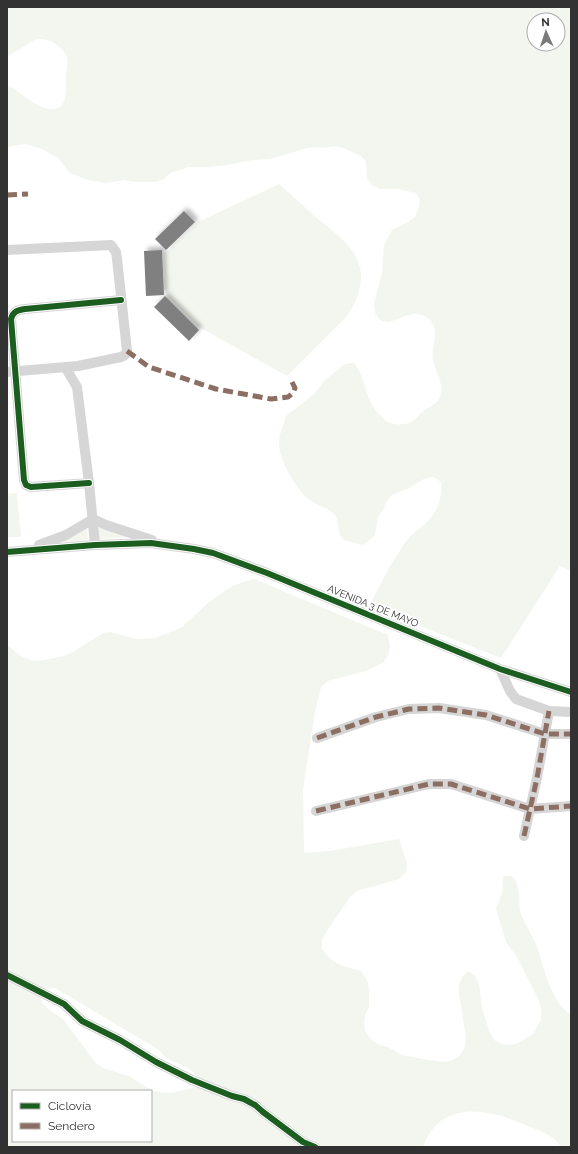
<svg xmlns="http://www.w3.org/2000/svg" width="578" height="1154" viewBox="0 0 578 1154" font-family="Raleway,sans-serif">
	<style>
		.green { fill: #f3f6ee; fill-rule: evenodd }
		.building { fill: #808080; filter: url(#shadow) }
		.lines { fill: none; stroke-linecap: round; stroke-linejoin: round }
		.minor { stroke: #d6d6d6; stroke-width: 10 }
		.quiet { stroke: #8d6e63; stroke-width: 5; stroke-dasharray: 10 5; stroke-linecap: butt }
		.cycleway-casing { stroke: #fff; stroke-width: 8 }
		.cycleway { stroke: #1b5e20; stroke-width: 6 }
		.labels { text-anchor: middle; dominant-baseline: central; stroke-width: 4; stroke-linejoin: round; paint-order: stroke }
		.street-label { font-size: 10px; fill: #323232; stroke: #fff }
	</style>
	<defs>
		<filter id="shadow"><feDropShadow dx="3.5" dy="-3.5" stdDeviation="2" flood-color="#0004"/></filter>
	</defs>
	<rect width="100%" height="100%" fill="#fff"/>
	<!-- green -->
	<path class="green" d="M 7,7 L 571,7 L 571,571 L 560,566 L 501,658 L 369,606 C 379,588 387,569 399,552 C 403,545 408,538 414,533 C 418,529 422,527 426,523 C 437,513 443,496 441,482 L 434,477 L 424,479 L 409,488 L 392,495 L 386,502 L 383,510 L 378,517 L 375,535 L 369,541 L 362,545 L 344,540 C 342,537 339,534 339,532 C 337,526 339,519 334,514 C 328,508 320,507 313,502 C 298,494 278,459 279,442 C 279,433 284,425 286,416 L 314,394 L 325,380 L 345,364 L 354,363 C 368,380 363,399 381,416 C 383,418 386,421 388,422 C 393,425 403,425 409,423 C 415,420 419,415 423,411 C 431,406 440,403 441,392 C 443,383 435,370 433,360 C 430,345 444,326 424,316 C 411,310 400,320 389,322 C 386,322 382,321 380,320 L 375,313 L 374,304 L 382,273 L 384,245 L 392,230 L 408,222 L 415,217 L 418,209 L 420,200 L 416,193 L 398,189 L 381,189 L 373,186 L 367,179 L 366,161 L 359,155 L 343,148 L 334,146 L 325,148 L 316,147 L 308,148 L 270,159 L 252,160 L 228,165 L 207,167 L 188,167 L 170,173 L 164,179 L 155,182 L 134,182 L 125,180 L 106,183 L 88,180 L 70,173 L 58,158 L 42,149 L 25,144 L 7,147 L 7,87 L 13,88 C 22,94 39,109 50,109 C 69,111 66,88 66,76 C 66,71 68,64 67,58 C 64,47 51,39 39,39 C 32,39 17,53 7,56 ZM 534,20 L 558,20 L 558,44 L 534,44 Z
		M 279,184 C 292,196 305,207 318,219 C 333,231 353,245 359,264 C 365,281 357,302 347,316 L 287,376 L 201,328 L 166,295 L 164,254 L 196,223 Z
		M 17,493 L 21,537 L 7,537 L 7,494 Z
		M 87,527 L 88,540 L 63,542 L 81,532 Z
		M 98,527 L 133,537 L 99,539 Z
		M 254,579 L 388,635 L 390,647 L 388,655 L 383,663 L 366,671 L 328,681 L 321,687 L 315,712 L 303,789 L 304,853 L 330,851 L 399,839 L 407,864 L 406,872 L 399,879 L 357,891 L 350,897 L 327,931 L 322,940 L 322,949 C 335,966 341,965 361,971 L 367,980 L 369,988 L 369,1007 L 365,1015 L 364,1024 L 366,1033 L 372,1040 L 379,1045 L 388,1047 L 402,1055 L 428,1060 L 445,1062 L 453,1060 L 460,1055 L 465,1047 L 466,1038 L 459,993 L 459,985 L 462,977 L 468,971 L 474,975 L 479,983 L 482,1008 L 490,1033 L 494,1040 L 502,1044 L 511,1045 L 518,1043 L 533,1034 L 541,1019 L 541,1009 L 539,1001 L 517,957 L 506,942 L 496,909 L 502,893 L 503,876 L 512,876 C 523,889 517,899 521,914 C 525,924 531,934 536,944 C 544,965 550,1003 571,1014 L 571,1147 L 561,1147 C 553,1134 541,1132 528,1126 C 489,1109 442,1098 423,1147 L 7,1147 L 7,645 L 21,656 L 31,660 L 39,661 L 64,656 L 73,652 L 103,633 L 110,632 L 137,639 L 155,638 L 181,628 L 208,603 L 230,587 L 246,581 ZM 55,988 L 159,1050 L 164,1056 L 172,1061 L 188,1068 L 200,1079 L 197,1087 L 170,1093 L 153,1091 L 129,1076 L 103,1068 L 95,1062 L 63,1019 L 48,1009 L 42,1002 L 40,994 L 46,989 ZM 13,1091 L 151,1091 L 151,1141 L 13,1141 Z"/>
	<!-- building -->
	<path class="building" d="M 184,211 L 195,222 L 166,250 L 155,239 Z
		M 162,250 L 164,295 L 146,296 L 144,251 Z
		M 165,296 L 199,330 L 189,341 L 154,307 Z"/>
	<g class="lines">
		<!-- minor -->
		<path class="minor" d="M 7,250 L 111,245 L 116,252 L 117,259 L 127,351 L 125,355 L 121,357 L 78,366 L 7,372
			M 65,367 L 77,387 L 89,483 L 95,545
			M 89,483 L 31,487 L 26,485 L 24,480 L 11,319 C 13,311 18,310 25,309 L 121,300
			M 39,545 L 66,535 L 93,519 L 106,525 L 152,540
			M 7,552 L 95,545 L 151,543 L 194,549 L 213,553 L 267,573 L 500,669 L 571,692
			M 500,669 L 510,691 L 516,699 L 549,711 L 571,712
			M 317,738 L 376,717 L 409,709 L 439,708 L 486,715 L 545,734 L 571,734
			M 316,811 L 429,784 L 451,784 L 530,809 L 571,806
			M 524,836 L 537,778 L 549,711
			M 7,975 L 64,1004 L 82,1021 L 120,1040 L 156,1062 L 192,1080 L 232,1096 L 244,1099 L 255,1105 L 263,1112 L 303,1142 L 315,1147"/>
		<!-- quiet -->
		<path class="quiet" d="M 7,195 L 28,194
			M 127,351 L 149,367 L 216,389 L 271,399 L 288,397 L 293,393 L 295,388 L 292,382
			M 317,738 L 376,717 L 409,709 L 439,708 L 486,715 L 545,734 L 571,734
			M 316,811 L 429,784 L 451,784 L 530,809 L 571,806
			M 524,836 L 537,778 L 549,711"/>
		<defs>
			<path id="cycleway" d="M 89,483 L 31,487 L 26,485 L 24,480 L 11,319 C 13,311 18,310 25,309 L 121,300
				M 7,552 L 95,545 L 151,543 L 194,549 L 213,553 L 267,573 L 500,669 L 571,692
				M 7,975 L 64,1004 L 82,1021 L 120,1040 L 156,1062 L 192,1080 L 232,1096 L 244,1099 L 255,1105 L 263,1112 L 303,1142 L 315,1147"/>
		</defs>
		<!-- cycleway casing -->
		<use href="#cycleway" class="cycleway-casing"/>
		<!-- cycleway -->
		<use href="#cycleway" class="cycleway"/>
	</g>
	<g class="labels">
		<!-- street labels -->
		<g class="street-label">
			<text transform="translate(373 606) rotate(22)">AVENIDA 3 DE MAYO</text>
		</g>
	</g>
	<!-- border -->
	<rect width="578" height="1154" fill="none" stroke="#323232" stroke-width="16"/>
	<!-- legend -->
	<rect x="12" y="1090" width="140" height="52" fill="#ffffff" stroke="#adadad"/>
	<rect x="20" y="1103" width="20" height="6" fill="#1b5e20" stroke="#adadad"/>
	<text x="48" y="1110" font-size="12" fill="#323232">Ciclovía</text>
	<rect x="20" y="1123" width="20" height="6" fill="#8d6e63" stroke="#adadad"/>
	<text x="48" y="1130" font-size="12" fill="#323232">Sendero</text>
	<!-- north arrow -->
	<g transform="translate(546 32) rotate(357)"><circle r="19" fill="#ffffff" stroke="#adadad"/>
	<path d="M0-3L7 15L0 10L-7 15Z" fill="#7a7a7a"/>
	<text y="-6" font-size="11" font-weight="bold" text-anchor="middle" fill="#323232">N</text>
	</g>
</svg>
